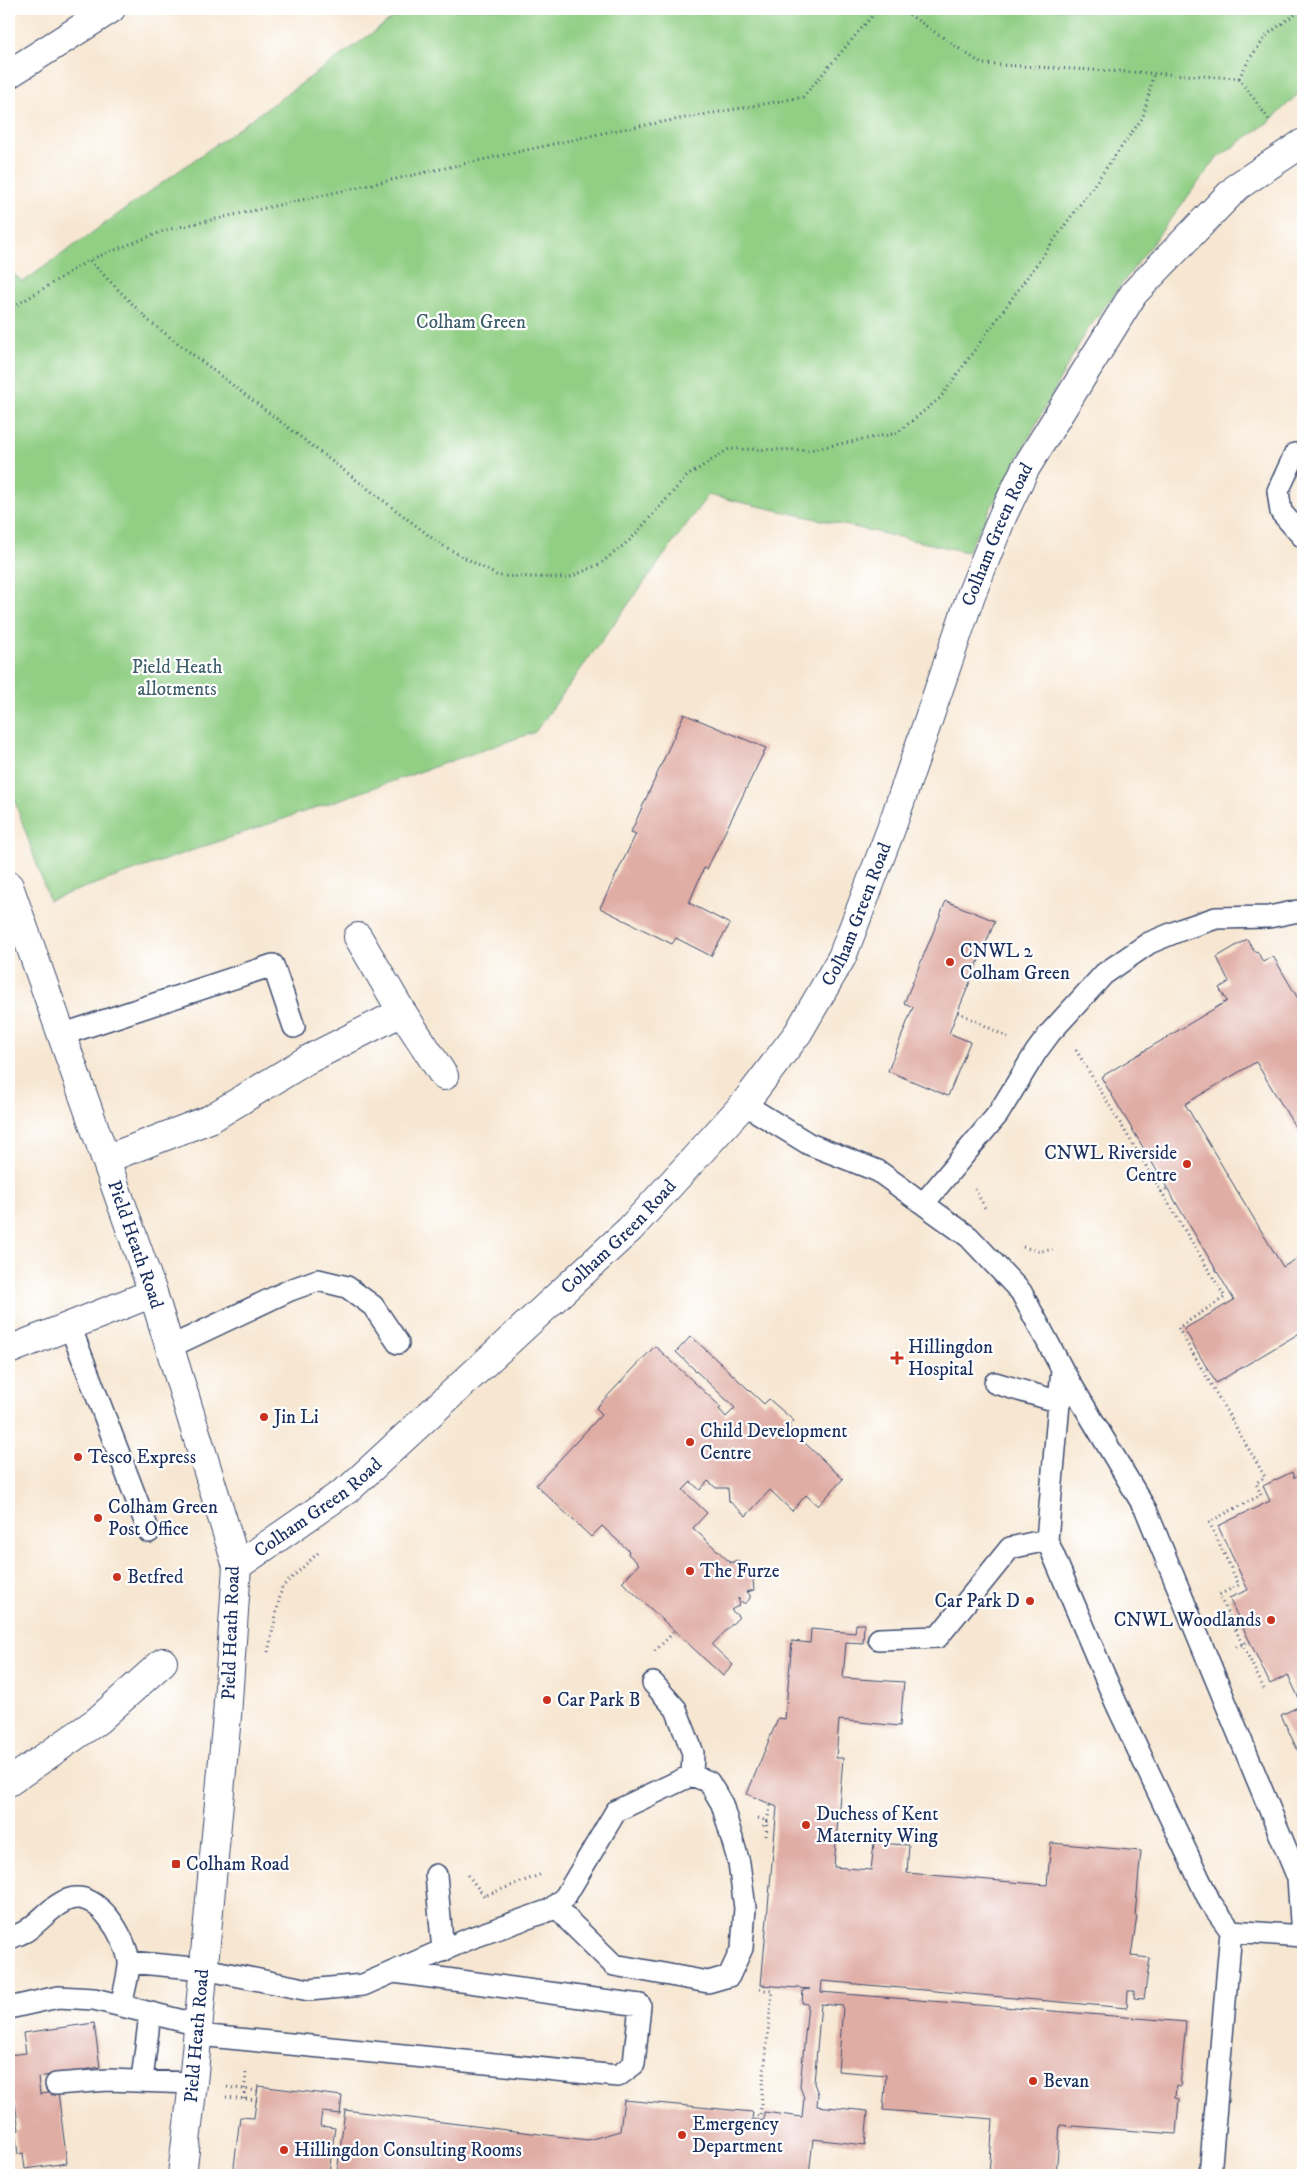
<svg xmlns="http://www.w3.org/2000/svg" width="1312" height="2184" viewBox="0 0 1312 2184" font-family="'IM FELL DW Pica',serif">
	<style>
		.green { fill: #91cf85; stroke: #567f72 }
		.building { fill: #e0ada5 }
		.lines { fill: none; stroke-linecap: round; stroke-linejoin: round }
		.lane-casing { stroke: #3c4b6f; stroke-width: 24 }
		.street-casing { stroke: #3c4b6f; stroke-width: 30 }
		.secondary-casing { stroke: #3c4b6f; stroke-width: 30 }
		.path { stroke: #3c4b6f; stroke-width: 3; stroke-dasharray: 1 4; stroke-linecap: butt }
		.lane { stroke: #fff; stroke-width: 21 }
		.street { stroke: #fff; stroke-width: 28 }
		.secondary { stroke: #fff; stroke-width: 28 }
		.poi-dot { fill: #c8321e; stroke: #fff; stroke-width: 2 }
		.labels { text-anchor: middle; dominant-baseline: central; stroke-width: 4.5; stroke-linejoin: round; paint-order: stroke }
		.park-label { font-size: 19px; fill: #3e5f6a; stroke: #fff }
		.street-label { font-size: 19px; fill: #1b2f5e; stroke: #fff }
		.poi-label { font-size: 19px; fill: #1b2f5e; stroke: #fff; text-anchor: start }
	</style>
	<rect width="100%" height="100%" fill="#fff"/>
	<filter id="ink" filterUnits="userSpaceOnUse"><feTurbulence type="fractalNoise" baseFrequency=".02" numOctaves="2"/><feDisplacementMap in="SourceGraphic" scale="10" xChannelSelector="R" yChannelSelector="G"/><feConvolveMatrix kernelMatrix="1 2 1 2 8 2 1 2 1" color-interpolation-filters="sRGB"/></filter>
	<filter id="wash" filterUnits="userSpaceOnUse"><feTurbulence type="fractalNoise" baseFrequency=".0096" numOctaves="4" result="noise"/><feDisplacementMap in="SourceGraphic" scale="20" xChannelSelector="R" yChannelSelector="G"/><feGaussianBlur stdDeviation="1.12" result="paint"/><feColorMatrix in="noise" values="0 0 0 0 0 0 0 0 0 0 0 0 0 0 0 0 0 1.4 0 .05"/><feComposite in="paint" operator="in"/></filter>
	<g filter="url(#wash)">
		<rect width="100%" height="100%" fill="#f7e7d2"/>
		<!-- green -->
		<path class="green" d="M 406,9 L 1303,9 L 1303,89 L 1270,121 L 1216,159 L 1085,333 L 967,552 L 708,495 L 535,732 L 49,900 L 9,784 L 9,270 L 23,282 Z"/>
		<g id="blocks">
			<!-- building -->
			<path class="building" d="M 684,714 L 766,748 L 707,869 L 704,868 L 689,903 L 730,924 L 711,956 L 676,938 L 672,944 L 600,908 L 636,834 L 631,832 Z
				M 946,901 L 995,921 L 949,1033 L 970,1042 L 948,1096 L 888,1071 L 913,1007 L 904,1003 Z
				M 1247,939 L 1255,952 L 1257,951 L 1263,962 L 1273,956 L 1303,1007 L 1303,1140 L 1256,1062 L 1185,1104 L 1283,1267 L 1303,1255 L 1303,1331 L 1216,1383 L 1184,1329 L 1234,1300 L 1101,1077 L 1227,1001 L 1219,988 L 1229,982 L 1217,957 Z
				M 691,1336 L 764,1404 L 769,1399 L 794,1421 L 788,1427 L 843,1479 L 818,1506 L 806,1495 L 792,1511 L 770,1490 L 746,1516 L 729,1501 L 728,1488 L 716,1488 L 708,1481 L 700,1490 L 691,1482 L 683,1490 L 707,1513 L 693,1528 L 731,1563 L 737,1560 L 756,1578 L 753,1580 L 754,1590 L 747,1592 L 750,1595 L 750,1598 L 746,1603 L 743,1603 L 738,1598 L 740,1605 L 731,1610 L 739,1617 L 712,1645 L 733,1665 L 723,1676 L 622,1582 L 639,1564 L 628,1554 L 629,1551 L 602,1526 L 591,1537 L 536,1485 L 602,1414 L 596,1408 L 655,1346 L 721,1407 L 719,1409 L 726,1417 L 735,1408 L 676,1352 Z
				M 1292,1472 L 1294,1478 L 1303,1473 L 1303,1762 L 1281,1715 L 1302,1705 L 1288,1675 L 1270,1684 L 1229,1598 L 1248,1590 L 1218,1526 L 1270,1501 L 1263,1486 Z
				M 856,1624 L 864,1624 L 863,1643 L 846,1642 L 843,1678 L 904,1682 L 900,1726 L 839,1720 L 836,1758 L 843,1758 L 834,1867 L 871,1870 L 874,1843 L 909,1845 L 907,1873 L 1047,1885 L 1051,1843 L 1141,1851 L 1135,1915 L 1137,1916 L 1131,1956 L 1150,1958 L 1144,1999 L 1134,1998 L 1134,1991 L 1128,1991 L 1127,2008 L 822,1981 L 821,1992 L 1186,2022 L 1180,2087 L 1176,2086 L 1175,2098 L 1179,2099 L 1176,2134 L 1060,2125 L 1056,2175 L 989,2175 L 993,2119 L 883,2110 L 886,2075 L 838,2071 L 843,2006 L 821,2004 L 814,2083 L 818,2094 L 817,2106 L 868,2111 L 865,2145 L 813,2139 L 809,2175 L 233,2175 L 240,2117 L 254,2118 L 258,2086 L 342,2096 L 340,2114 L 322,2112 L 320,2126 L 335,2128 L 329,2173 L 337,2173 L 345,2110 L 588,2140 L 620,2131 L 624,2100 L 753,2112 L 752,2119 L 764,2121 L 764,2112 L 802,2117 L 804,2098 L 800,2086 L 808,2004 L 802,2003 L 803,1990 L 810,1989 L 761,1985 L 777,1807 L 747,1794 L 778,1718 L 785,1719 L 792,1641 L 810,1643 L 811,1629 L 855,1633 Z
				M 94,2023 L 100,2067 L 83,2070 L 84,2075 L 64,2073 L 38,2077 L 40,2094 L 58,2092 L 67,2163 L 25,2169 L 23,2153 L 18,2154 L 15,2131 L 19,2130 L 15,2103 L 9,2104 L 9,2055 L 26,2053 L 23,2033 Z"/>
		</g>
	</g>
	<g filter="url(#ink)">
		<use href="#blocks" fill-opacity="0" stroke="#3c4b6f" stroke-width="1"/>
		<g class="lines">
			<defs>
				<path id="lane" d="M 1295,454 L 1278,491 L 1281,512 L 1303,537
					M 61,1035 L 273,965 L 294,1027
					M 744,1104 L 809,1144 L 878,1171 L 969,1237 L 1021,1292 L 1062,1369 L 1146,1510 L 1298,1878 L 1302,1936 L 1231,1931 L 1210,1902 L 1116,1703 L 1047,1540 L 1062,1369
					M 924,1203 L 998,1114 L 1036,1052 L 1050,1033 L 1104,974 L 1149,943 L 1183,929 L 1216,918 L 1269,917 L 1303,910
					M 70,1326 L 149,1532
					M 170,1347 L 290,1290 L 318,1280 L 347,1287 L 373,1306 L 398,1343
					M 995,1383 L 1060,1402
					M 879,1639 L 938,1637 L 1010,1548 L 1047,1540
					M 653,1683 L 676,1709 L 693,1753 L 692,1775
					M 436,1875 L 443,1951
					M 9,1939 C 14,1936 21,1934 26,1931 C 41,1921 53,1904 70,1899 C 99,1891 125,1937 129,1961 C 130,1972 123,1994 121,2006
					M 129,1962 L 204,1969 L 309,1990 L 363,1985 L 471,1938 L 550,1910 L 565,1897 L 616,1811 L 692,1775 L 709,1782 L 722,1804 L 739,1863 L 745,1908 L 742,1948 L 729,1976 L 708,1982 L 614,1965 L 570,1922 L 556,1905
					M 9,2008 L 58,1997 L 94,1999 L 199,2025
					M 198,2035 L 618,2076 L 634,2064 L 640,2005 L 394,1972
					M 142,2080 L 150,2014
					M 56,2084 L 108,2080 L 193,2083
					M 1210,2175 L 1231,1931"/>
				<path id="street" d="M 9,74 L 111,9
					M 358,937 L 402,1012 L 444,1076
					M 106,1159 L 210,1119 L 307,1060 L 402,1012
					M 9,1350 L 153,1293
					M 9,1782 L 97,1721 L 163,1662"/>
				<g id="secondary">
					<path id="s1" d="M 9,886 L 153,1293 L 237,1566 L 227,1716 L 193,2083 L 182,2175"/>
					<path id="s2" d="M 237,1566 L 351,1487 L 630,1229 L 744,1104 L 798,1033 L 842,957 L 891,829 L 971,595 L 1003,515 L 1025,469 L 1134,293 L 1228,196 L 1238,186 L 1303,143"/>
				</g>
			</defs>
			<!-- lane casing -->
			<use href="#lane" class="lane-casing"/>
			<!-- street casing -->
			<use href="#street" class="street-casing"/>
			<!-- secondary casing -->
			<use href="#secondary" class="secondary-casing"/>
			<!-- path -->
			<path class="path" d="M 878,9 L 803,97 L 612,131 L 166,230 L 89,260 L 149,321 L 440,544 L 498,576 L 568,578 L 600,564 L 631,539 L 687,476 L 729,449 L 808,450 L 897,433 L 940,398 L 1143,117 L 1154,73
				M 901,9 L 982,64 L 1239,78
				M 1239,78 L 1250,58 L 1268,34 L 1302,9
				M 1239,78 L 1270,121
				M 9,310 L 89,260
				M 958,1012 L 1009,1038
				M 1076,1050 L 1225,1297 L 1178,1328 L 1265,1477 L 1256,1483 L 1261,1495 L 1209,1522 L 1239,1585 L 1219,1595 L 1264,1689
				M 975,1189 L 985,1208
				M 1161,1192 L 1168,1188
				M 1023,1247 L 1038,1251 L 1053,1250
				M 1236,1647 L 1250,1641
				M 655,1651 L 675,1631
				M 268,1652 L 282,1587 L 318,1553
				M 758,1818 L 767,1821 L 761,1829
				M 766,1836 L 767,1821 L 771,1804
				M 468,1875 L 484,1896 L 542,1874
				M 227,2087 L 258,2091
				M 226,2097 L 257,2100
				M 244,2099 L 246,2072
				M 752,2115 L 760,2116 L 772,1991 L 756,1989"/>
			<!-- lane -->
			<use href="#lane" class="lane"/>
			<!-- street -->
			<use href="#street" class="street"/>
			<!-- secondary -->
			<use href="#secondary" class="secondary"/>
		</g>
	</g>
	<!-- markers -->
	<g class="poi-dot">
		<circle cx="950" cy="962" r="5"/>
		<circle cx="1187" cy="1164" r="5"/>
		<path d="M894.5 1350.5h5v5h5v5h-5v5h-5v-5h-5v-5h5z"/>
		<circle cx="264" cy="1417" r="5"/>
		<circle cx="690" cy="1442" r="5"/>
		<circle cx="78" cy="1457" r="5"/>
		<circle cx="98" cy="1518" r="5"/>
		<circle cx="690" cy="1571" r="5"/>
		<circle cx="117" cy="1577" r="5"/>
		<circle cx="1030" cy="1601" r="5"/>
		<circle cx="1271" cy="1620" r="5"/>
		<circle cx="547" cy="1700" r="5"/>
		<circle cx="806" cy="1825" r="5"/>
		<rect x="171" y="1859" width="10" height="10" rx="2.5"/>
		<circle cx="1033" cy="2081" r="5"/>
		<circle cx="682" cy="2135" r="5"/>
		<circle cx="284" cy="2150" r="5"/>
	</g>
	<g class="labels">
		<!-- park labels -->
		<g class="park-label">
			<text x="471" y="322">Colham Green</text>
			<text x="177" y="667">Pield Heath<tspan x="177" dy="22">allotments</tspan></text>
		</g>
		<!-- street labels -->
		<g class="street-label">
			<text stroke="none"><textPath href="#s2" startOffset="1315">Colham Green Road</textPath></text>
			<text stroke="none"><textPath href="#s2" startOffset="910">Colham Green Road</textPath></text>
			<text stroke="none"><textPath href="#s2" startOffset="505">Colham Green Road</textPath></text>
			<text stroke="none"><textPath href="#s1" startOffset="380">Pield Heath Road</textPath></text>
			<text stroke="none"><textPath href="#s2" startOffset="100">Colham Green Road</textPath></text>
			<text transform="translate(231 1633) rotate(-88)">Pield Heath Road</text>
			<text transform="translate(197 2036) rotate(-85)">Pield Heath Road</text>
		</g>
		<!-- poi labels -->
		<g class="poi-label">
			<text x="960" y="951">CNWL 2<tspan x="960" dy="22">Colham Green</tspan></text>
			<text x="1177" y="1153" text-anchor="end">CNWL Riverside<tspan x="1177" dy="22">Centre</tspan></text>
			<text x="908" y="1347">Hillingdon<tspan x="908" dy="22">Hospital</tspan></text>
			<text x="274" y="1417">Jin Li</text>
			<text x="700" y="1431">Child Development<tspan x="700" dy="22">Centre</tspan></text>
			<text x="88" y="1457">Tesco Express</text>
			<text x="108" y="1507">Colham Green<tspan x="108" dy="22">Post Office</tspan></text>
			<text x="700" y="1571">The Furze</text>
			<text x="127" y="1577">Betfred</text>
			<text x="1020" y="1601" text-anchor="end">Car Park D</text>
			<text x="1261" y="1620" text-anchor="end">CNWL Woodlands</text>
			<text x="557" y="1700">Car Park B</text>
			<text x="816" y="1814">Duchess of Kent<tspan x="816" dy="22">Maternity Wing</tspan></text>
			<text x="186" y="1864">Colham Road</text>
			<text x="1043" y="2081">Bevan</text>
			<text x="692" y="2124">Emergency<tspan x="692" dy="22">Department</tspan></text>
			<text x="294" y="2150">Hillingdon Consulting Rooms</text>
		</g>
	</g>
	<!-- margin -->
	<rect width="1312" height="2184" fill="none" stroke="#fff" stroke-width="30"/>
</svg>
